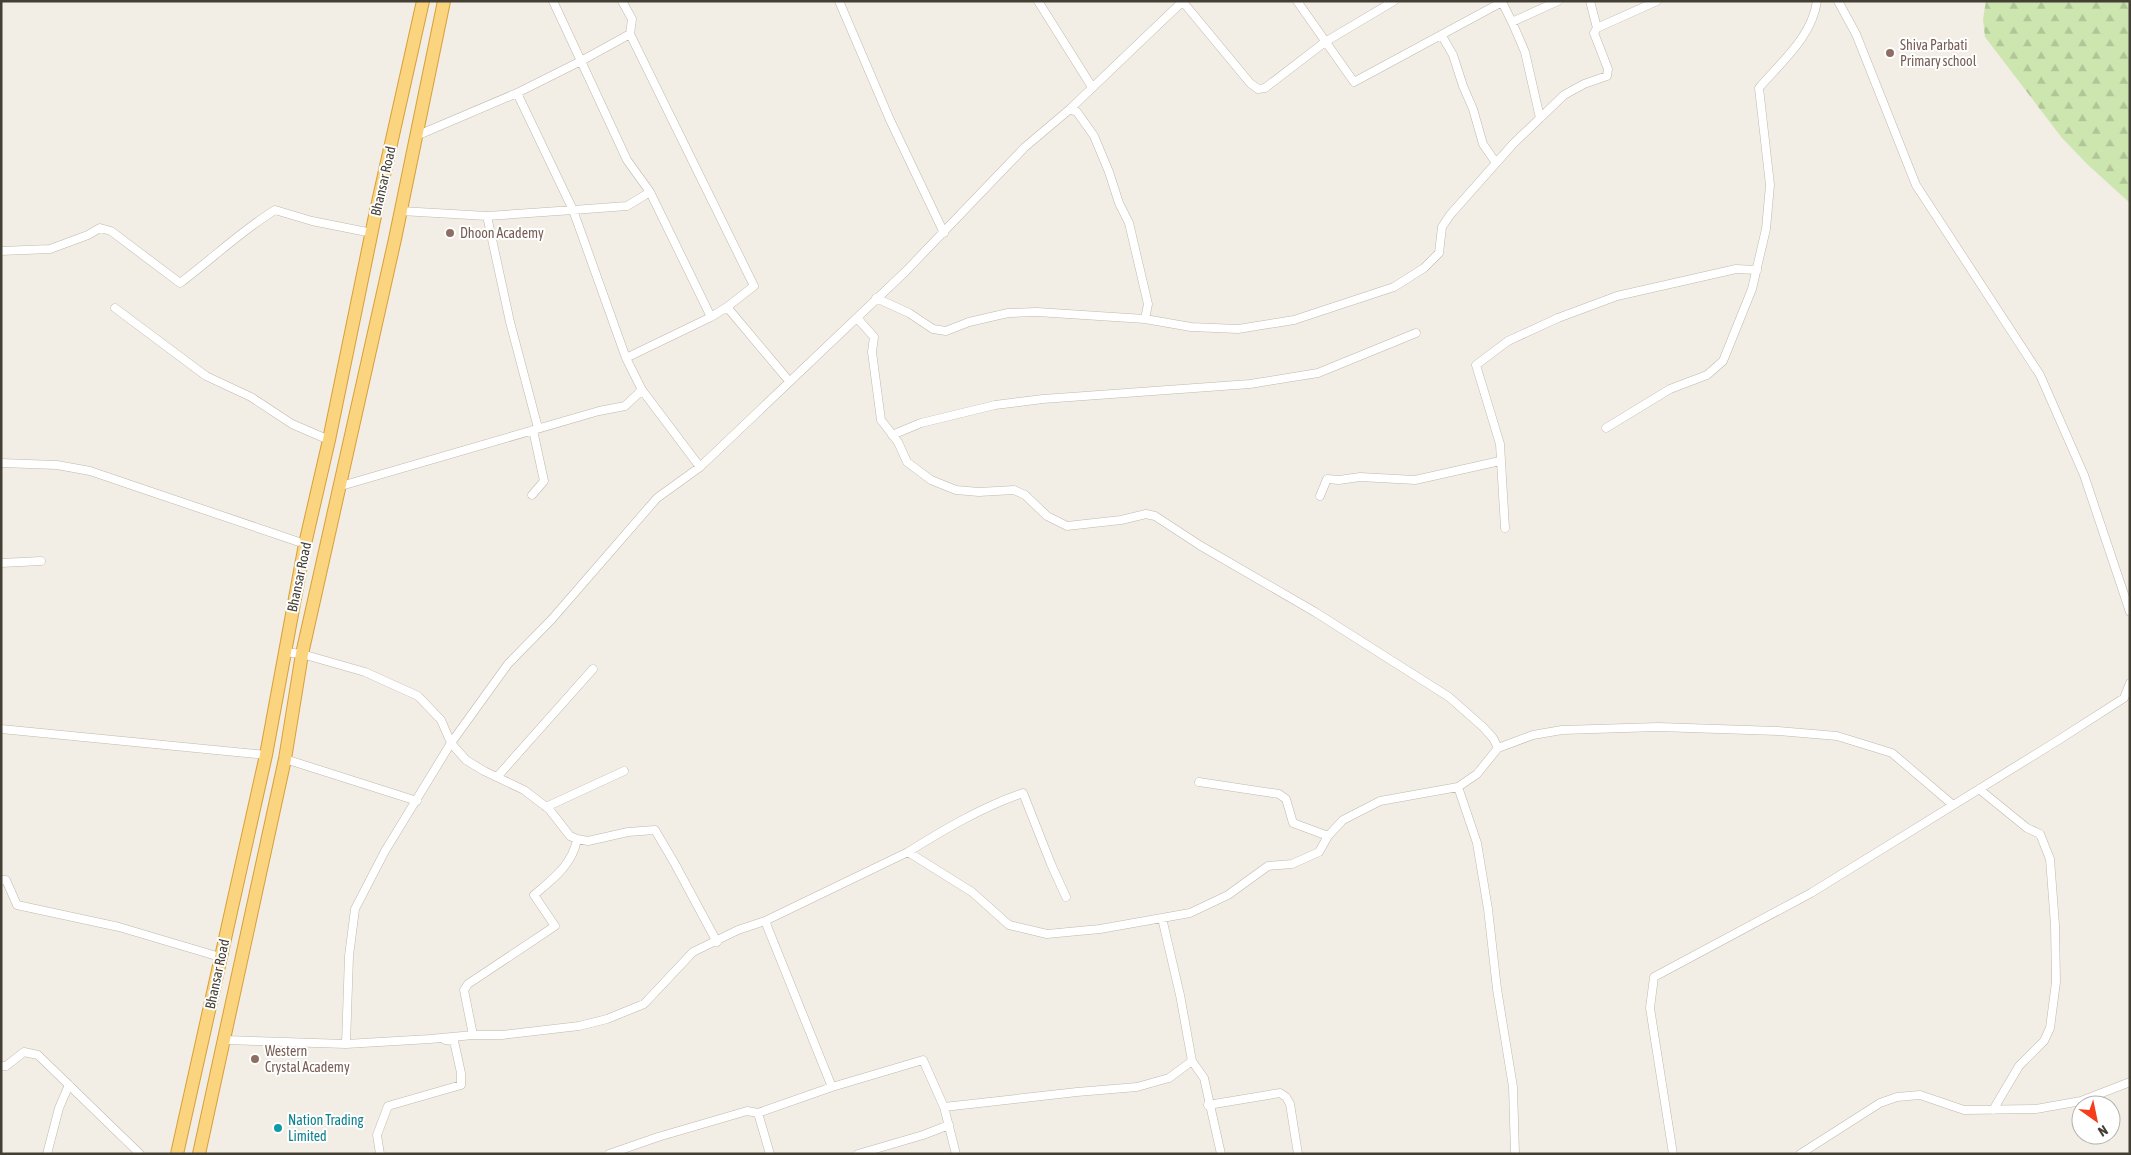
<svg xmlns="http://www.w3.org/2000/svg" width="2131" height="1155" viewBox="0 0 2131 1155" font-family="'Asap Condensed',sans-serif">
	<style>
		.forest { fill: url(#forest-firs) }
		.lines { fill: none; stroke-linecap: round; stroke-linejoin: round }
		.minor-casing { stroke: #c0b9ab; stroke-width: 9 }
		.trunk-casing { stroke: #d89f39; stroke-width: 14 }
		.minor { stroke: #fff; stroke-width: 8 }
		.trunk { stroke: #fad47f; stroke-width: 12 }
		.education-dot { fill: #8d6e63; stroke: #fff; stroke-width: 2 }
		.culture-dot { fill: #0f9aa8; stroke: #fff; stroke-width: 2 }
		.labels { text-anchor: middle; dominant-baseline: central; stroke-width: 4; stroke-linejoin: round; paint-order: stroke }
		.education-label { font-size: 14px; fill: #785e54; stroke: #fff; text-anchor: start }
		.street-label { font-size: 14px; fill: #443f35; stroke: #fff }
		.culture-label { font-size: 14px; fill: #0d838f; stroke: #fff; text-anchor: start }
	</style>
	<defs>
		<pattern id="forest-firs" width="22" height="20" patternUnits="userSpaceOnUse" patternTransform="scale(1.25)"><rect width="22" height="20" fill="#cde6af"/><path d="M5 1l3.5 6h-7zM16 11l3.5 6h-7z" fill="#b1c697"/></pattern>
	</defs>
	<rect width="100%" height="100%" fill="#f2eee5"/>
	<!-- forest -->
	<path class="forest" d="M 1986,1 L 2130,1 L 2130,203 L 2088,165 L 2062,138 L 1985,37 L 1983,19 Z"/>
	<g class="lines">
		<defs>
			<path id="minor" d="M 553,1 L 581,61 L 630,34 L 754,286 L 727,307
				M 622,1 L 632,19 L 630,34
				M 839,1 L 890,120 L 944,233
				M 1038,1 L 1092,87
				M 1297,1 L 1354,82 L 1502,2 L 1512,22 L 1558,1
				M 1590,1 L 1597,28
				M 1838,1 L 1856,34 L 1916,185 L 2040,375 L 2084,475 L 2130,612
				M 1183,2 L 1250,83 L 1258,89 L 1265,88 L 1325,42 L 1394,1
				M 1512,22 L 1525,52 L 1540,118
				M 1442,36 L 1453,55 L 1463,86 L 1473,109 L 1483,144 L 1496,163
				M 517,93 L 581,61 L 627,160 L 650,192 L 711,317 L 626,358
				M 1070,109 L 1077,112 L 1094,136 L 1109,172 L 1119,203 L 1129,223 L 1148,304 L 1145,319
				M 416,136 L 517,93 L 573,210 L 627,206 L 650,192
				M 401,211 L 487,216 L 510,322 L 538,428
				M 487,216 L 573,210 L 626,358 L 642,390
				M 1,251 L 50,249 L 88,235 L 100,228 L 111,231 L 180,283 C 212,259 241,231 275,210 L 312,221 L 372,233
				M 876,298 L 909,313 L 933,329 L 946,331 L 969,322 L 1008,313 L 1037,312 L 1145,319 L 1191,327 L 1238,329 L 1294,320 L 1394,287 L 1424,268 L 1439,253 L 1442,227 L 1450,215 L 1513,144 L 1564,95 L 1584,84 L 1607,76 L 1608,69 L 1594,33 L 1597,28 L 1657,1
				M 115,308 L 206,376 L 251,397 L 292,424 L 329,440
				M 711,317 L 727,307 L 789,381
				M 857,318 L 874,337 L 872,352 L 881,420 L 898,442 L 907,462 L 931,480 L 956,490 L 979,492 L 1014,490 L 1025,495 L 1047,516 L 1067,526 L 1121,520 L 1146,514 L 1155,516 L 1201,546 L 1315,612 L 1449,697 L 1483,727 L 1493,738 L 1498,748
				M 1606,428 L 1670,389 L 1707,375 L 1723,361 L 1752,289 L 1766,229 L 1770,185 L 1759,88 C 1781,62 1812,37 1817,1
				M 892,435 L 921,423 L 995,405 L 1043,399 L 1250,384 L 1318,373 L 1416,333
				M 1,463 L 57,465 L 90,471 L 305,544
				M 341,486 L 599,411 L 625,406 L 642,390 L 700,467
				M 532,495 L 544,481 L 533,430
				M 1320,496 L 1327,479 L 1339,480 L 1360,477 L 1415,480 L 1500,461
				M 1505,528 L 1500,444 L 1476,365 L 1508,341 L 1558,318 L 1617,296 L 1736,269 L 1757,270
				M 1,563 L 41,561
				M 284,652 L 302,654 L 365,672 L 418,696 L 441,720 L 451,743 L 466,760 L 484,771 L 524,790 L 549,809 L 570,836 L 577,839 L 588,841 L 628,832 L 655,830 L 675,864 L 717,942
				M 1,729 L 266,755
				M 285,759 L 417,801
				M 497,777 L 593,669
				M 1199,782 L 1279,794 L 1286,799 L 1293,823 L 1328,836
				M 1458,787 L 1477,843 L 1488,909 L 1497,989 L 1513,1087 L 1515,1154
				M 1979,789 L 2027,828 L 2040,834 L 2050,859 L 2055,925 L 2056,982 L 2050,1028 L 2044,1041 L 2019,1066 L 1993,1110
				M 546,807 L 624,771
				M 908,852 C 945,829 982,807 1023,793 L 1051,864 L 1066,897
				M 1,880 L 6,880 L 17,905 L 119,927 L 220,957
				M 1162,918 L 1180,995 L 1192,1061 L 1204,1078 L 1221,1154
				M 765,921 L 832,1087 L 923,1060 L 944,1107 L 956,1154
				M 473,1035 L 464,990 L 468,984 L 555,926 L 534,895 C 553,879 573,864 577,839
				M 225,1040 L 346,1044 L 430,1039 L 473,1035 L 502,1035 L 579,1026 L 607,1019 L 644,1004 L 693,952 L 738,930 L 765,921 L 908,852 L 972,892 L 1009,925 L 1047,934 L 1100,929 L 1190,913 L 1228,895 L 1268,866 L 1292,864 L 1319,852 L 1328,836 L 1343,820 L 1380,801 L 1458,787 L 1477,774 L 1498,748 L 1533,735 L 1562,730 L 1658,727 L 1778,731 L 1837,736 L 1892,753 L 1953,805
				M 346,1044 L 349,956 L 355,909 L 385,851 L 451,743 L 508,664 L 552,619 L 657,498 L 700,467 L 906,271 L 1025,147 L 1070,109 L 1183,1
				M 1,1066 L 6,1066 L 24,1052 L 38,1055 L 140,1154
				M 1208,1105 L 1280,1093 L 1286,1097 L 1290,1104 L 1298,1154
				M 944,1107 L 1077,1092 L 1137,1087 L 1169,1078 L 1192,1061
				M 758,1113 L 832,1087
				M 47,1154 L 59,1108 L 69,1085
				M 380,1154 L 377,1135 L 388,1106 L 461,1085 L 461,1073 L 454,1041 L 445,1040
				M 609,1154 L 658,1137 L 747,1111 L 758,1113 L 770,1154
				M 858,1154 L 923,1135 L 949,1125
				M 1673,1154 L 1650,1008 L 1654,977 L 1811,893 L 2057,741 L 2124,698 L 2130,683
				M 1800,1154 L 1880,1103 L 1897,1097 L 1920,1095 L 1964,1110 L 2036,1109 L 2081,1101 L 2130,1082"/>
			<path id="trunk" d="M 177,1154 L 266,755 L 305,544 L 329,440 L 376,211 L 423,1
				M 199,1154 L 285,759 L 302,654 L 395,239 L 444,1"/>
		</defs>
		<!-- minor casing -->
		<use href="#minor" class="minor-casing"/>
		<!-- trunk casing -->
		<use href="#trunk" class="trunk-casing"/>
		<!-- minor -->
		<use href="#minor" class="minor"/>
		<!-- trunk -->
		<use href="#trunk" class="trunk"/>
	</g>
	<!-- markers -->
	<g class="education-dot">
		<circle cx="1890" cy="53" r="5"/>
		<circle cx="450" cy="233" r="5"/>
		<circle cx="255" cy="1059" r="5"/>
	</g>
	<circle class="culture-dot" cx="278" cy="1128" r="5"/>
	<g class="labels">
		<!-- education labels -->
		<g class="education-label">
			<text x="1900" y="45">Shiva Parbati<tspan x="1900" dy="16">Primary school</tspan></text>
			<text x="460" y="233">Dhoon Academy</text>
			<text x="265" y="1051">Western<tspan x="265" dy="16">Crystal Academy</tspan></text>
		</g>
		<!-- street labels -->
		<g class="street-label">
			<text transform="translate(383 181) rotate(-77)">Bhansar Road</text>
			<text transform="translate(299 577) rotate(-78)">Bhansar Road</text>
			<text transform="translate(217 974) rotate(-78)">Bhansar Road</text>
		</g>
		<!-- culture labels -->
		<g class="culture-label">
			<text x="288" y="1120">Nation Trading<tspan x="288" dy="16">Limited</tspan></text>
		</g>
	</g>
	<!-- border -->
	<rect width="2131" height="1155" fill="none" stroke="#443f35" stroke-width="5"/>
	<!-- north arrow -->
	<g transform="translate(2096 1120) rotate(147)"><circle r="24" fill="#ffffff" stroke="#b4b2ae"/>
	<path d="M0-4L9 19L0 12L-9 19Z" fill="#f33d1b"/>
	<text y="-8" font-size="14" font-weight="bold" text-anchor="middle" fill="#443f35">N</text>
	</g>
</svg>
